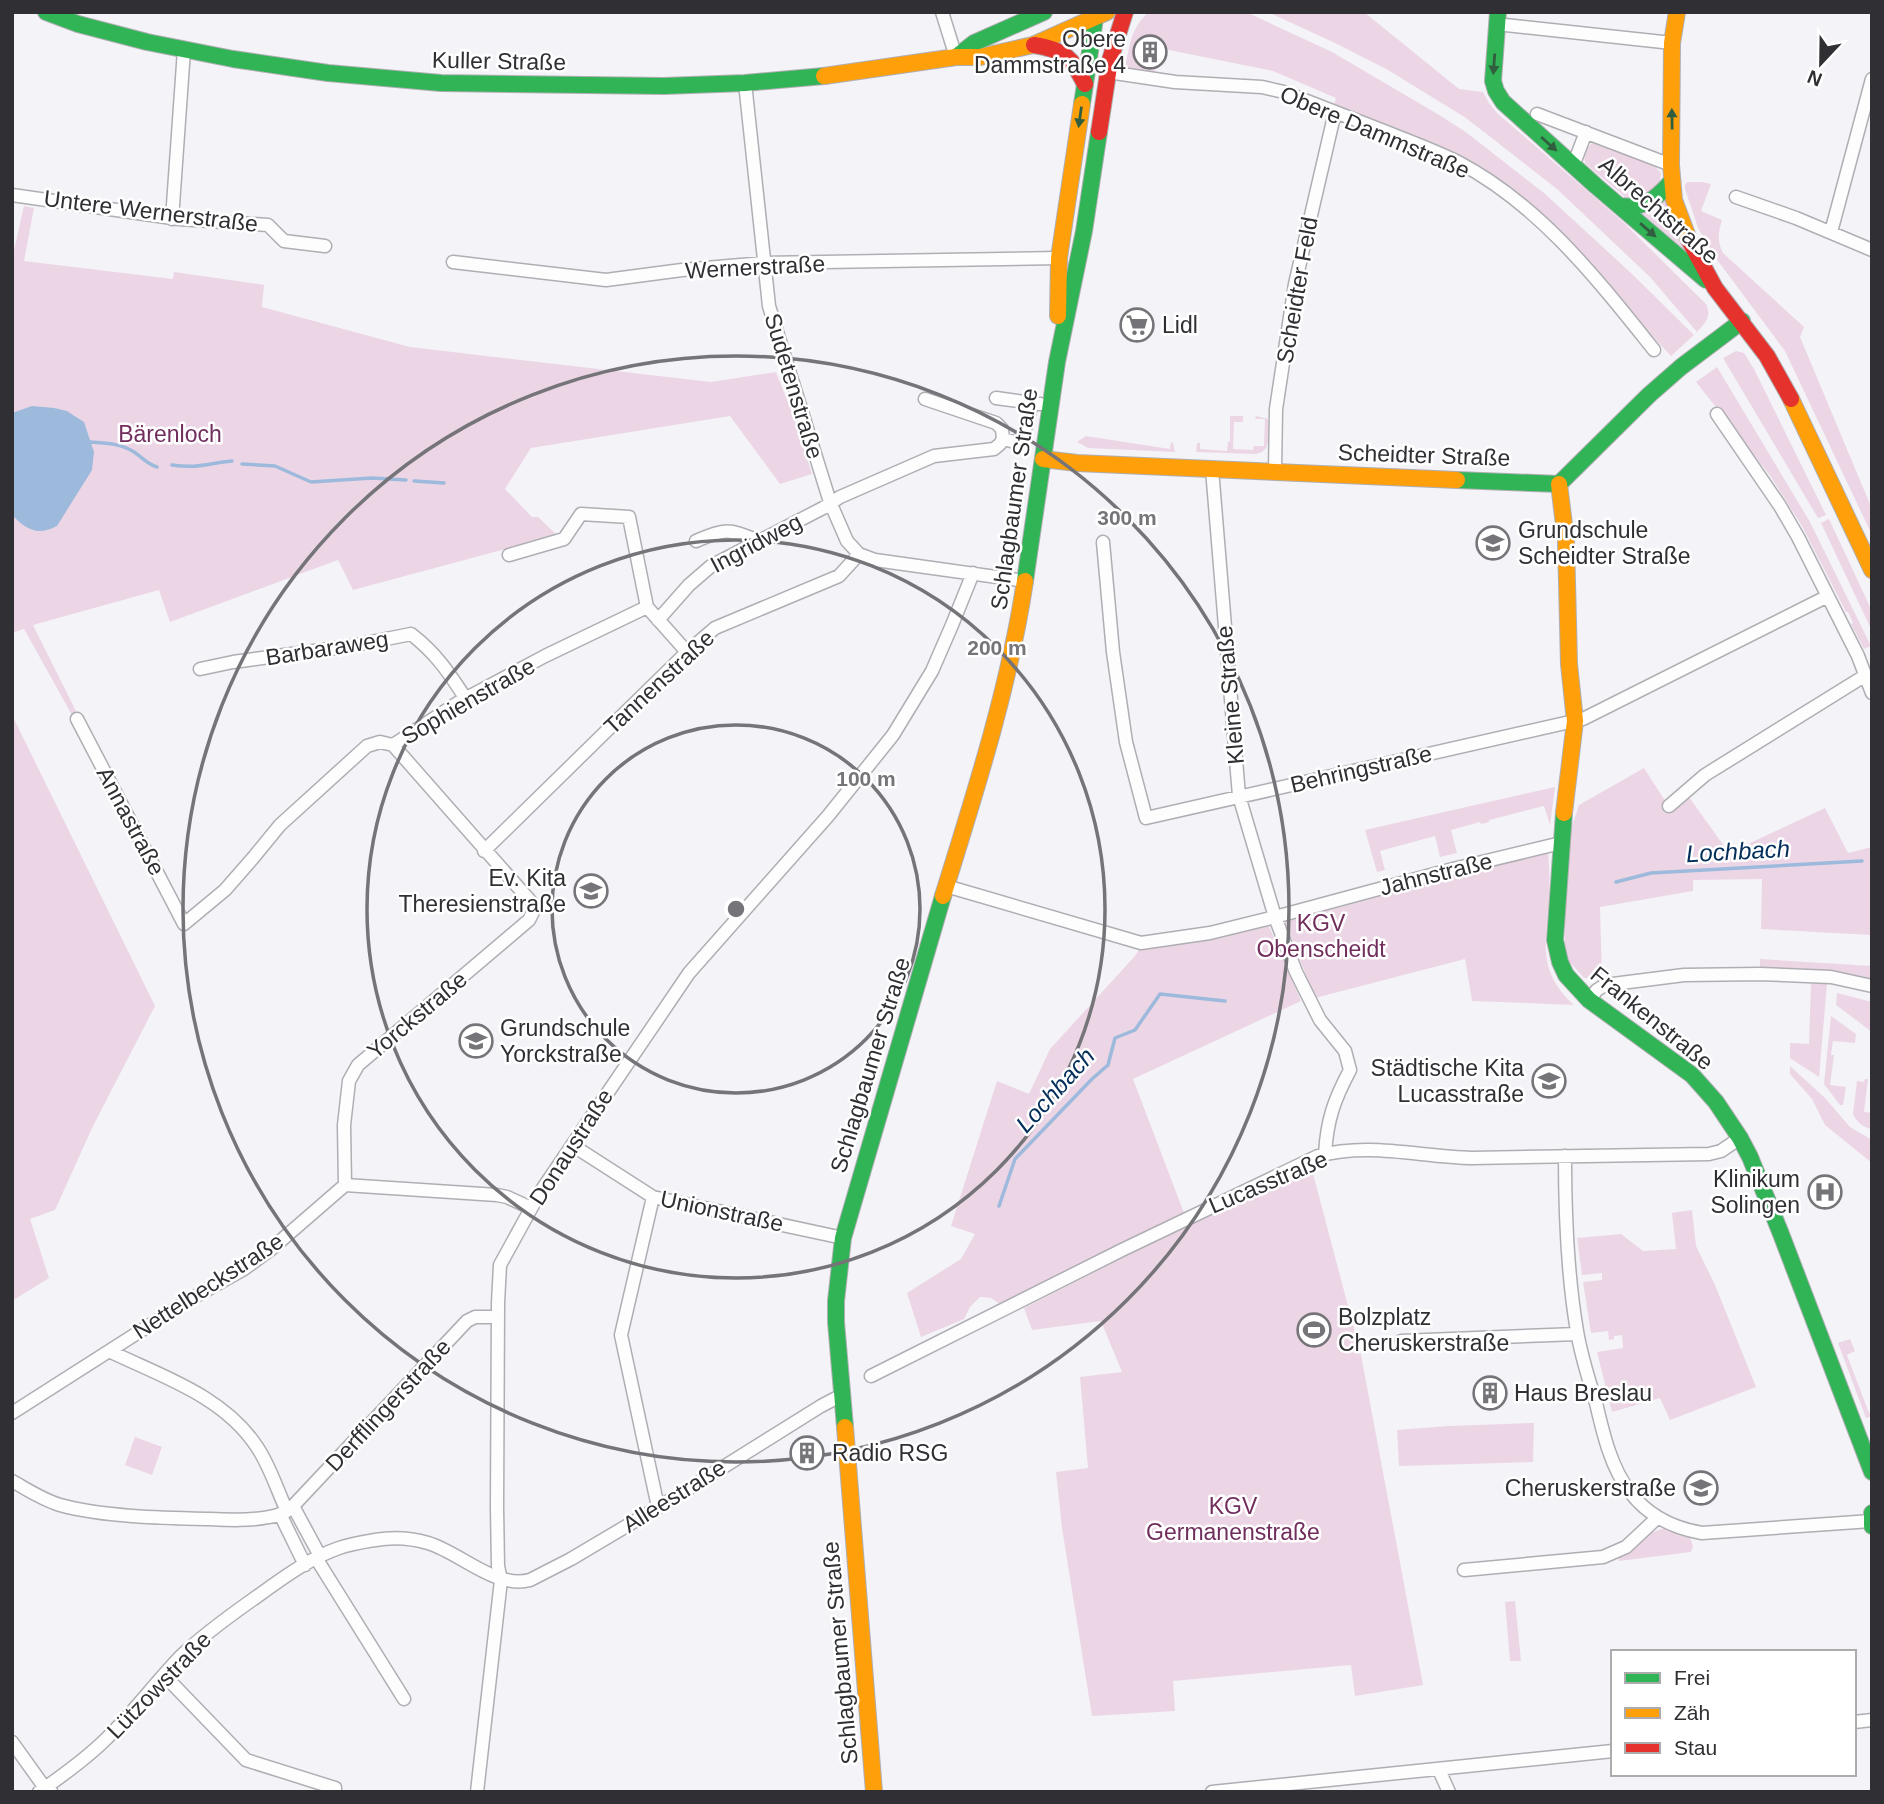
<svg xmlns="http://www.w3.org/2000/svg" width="1884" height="1804" viewBox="0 0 1884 1804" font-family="Arial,sans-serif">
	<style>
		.green { fill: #ecd6e6 }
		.water { fill: #9db9db }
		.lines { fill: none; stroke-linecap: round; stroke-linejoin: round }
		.stream { stroke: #9db9db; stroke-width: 3.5 }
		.street-casing { stroke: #afaeb3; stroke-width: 15 }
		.fast-casing { stroke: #afaeb3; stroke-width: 18 }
		.slow-casing { stroke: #afaeb3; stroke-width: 18 }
		.jam-casing { stroke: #afaeb3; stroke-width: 18 }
		.street { stroke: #fdfdfe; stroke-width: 12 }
		.fast { stroke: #30b455; stroke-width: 16 }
		.slow { stroke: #ff9f0a; stroke-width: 16 }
		.jam { stroke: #e5322d; stroke-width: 16 }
		.oneway { fill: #305e3f }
		.ring { fill: none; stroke: #757478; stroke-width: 3.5 }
		.labels { text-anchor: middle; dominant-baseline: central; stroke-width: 5; stroke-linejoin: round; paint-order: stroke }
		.poi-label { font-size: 23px; fill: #302f33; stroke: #fff; text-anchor: start }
		.street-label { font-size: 23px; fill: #302f33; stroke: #fff }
		.park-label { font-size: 23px; fill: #712e5d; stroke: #fff }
		.water-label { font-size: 24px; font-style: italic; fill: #022e59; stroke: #fff }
		.centre { fill: #757478; stroke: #fff; stroke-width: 3.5 }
		.ring-label { font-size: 21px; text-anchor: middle; font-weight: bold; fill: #757478; stroke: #fff; stroke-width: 5; stroke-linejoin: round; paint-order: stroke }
	</style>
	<rect width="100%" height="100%" fill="#f4f3f8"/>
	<!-- green -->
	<path class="green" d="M 1149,12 L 1246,12 L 1332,52 L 1441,116 L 1467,133 L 1544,193 L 1631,273 L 1694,335 L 1671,356 L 1629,311 L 1492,177 L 1433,143 L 1334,105 L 1336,98 L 1273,71 L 1144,45 L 1142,56 L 1157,59 L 1154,77 L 1124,73 C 1129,50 1130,27 1149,12 Z
		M 1268,12 L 1364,12 L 1459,89 L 1483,92 L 1489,103 L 1497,113 L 1623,222 L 1706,304 C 1712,317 1705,323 1697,332 L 1650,277 L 1557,189 L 1466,118 L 1388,70 L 1335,43 Z
		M 1592,143 L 1596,143 L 1655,166 L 1661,173 L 1659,186 L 1642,200 L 1625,197 L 1586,164 C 1582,156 1586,149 1592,143 Z
		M 1688,182 L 1702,182 L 1711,184 L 1701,211 L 1722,220 C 1718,233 1717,241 1723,253 L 1804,327 L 1800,337 L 1872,509 L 1872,535 L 1785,351 L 1715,257 L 1698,228 L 1685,189 L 1685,184 Z
		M 1664,198 L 1688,253 L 1642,213 Z
		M 24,206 L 34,208 L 24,261 L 173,279 L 174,272 L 264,285 L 262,307 L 410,347 L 711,382 L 776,372 L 793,415 L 812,474 L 780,484 L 730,416 L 531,448 L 505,489 L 532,517 L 538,517 L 559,537 L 498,551 L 353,590 L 338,560 L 170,622 L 159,590 L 33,625 L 77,713 L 72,715 L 24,629 L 12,633 L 12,259 Z
		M 1736,351 L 1744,353 L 1754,369 L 1826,515 L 1818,518 L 1723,358 Z
		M 1717,367 L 1810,522 L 1871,646 L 1864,649 L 1851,624 L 1853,623 L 1848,612 L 1846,612 L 1802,526 L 1769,474 L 1696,382 Z
		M 1230,416 L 1243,416 L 1243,422 L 1234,422 L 1233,449 L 1253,450 L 1254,446 L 1264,446 L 1265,419 L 1255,419 L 1256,416 L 1268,419 L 1268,442 L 1266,448 L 1262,452 L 1256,454 L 1196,452 L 1197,443 L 1200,443 L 1200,449 L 1227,451 L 1228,442 L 1230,441 Z
		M 1086,436 L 1170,449 L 1171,442 L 1173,443 L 1175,452 L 1088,448 L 1077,442 Z
		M 1829,519 L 1872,611 L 1872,631 L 1821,523 Z
		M 12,715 L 155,1006 L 93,1126 L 55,1210 L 30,1219 L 49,1278 L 12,1301 Z
		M 1644,768 L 1671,810 L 1689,797 L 1729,853 L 1825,808 L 1848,853 L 1872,847 L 1872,935 L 1761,929 L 1762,879 L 1693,880 L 1693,891 L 1600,907 L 1602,978 L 1584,978 L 1568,960 L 1565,952 L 1565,847 L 1579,805 Z
		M 1555,787 L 1550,825 L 1544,806 L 1489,820 L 1489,822 L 1481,824 L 1480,822 L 1451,830 L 1457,853 L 1440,857 L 1435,836 L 1380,851 L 1385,870 L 1377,872 L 1365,830 Z
		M 1548,851 C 1549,865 1550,880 1549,894 C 1547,941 1535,969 1574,1005 L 1472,1001 L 1465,959 L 1315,998 L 1285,922 Z
		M 1269,926 L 1301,1001 L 1133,1079 L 1184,1213 L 1001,1305 L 991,1298 L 980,1297 L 970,1307 L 964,1319 L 921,1337 L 907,1293 L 961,1259 L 975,1234 L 951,1226 L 997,1081 L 1029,1094 L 1050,1049 L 1135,956 L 1140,948 Z
		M 1760,959 L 1872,966 L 1872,981 L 1760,969 Z
		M 1811,982 L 1827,984 L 1819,1077 L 1790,1058 L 1790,1043 L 1809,1044 Z
		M 1837,993 L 1872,1002 L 1872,1032 L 1836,1005 Z
		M 1831,1016 L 1856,1034 L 1855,1043 L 1833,1041 L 1831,1055 L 1834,1055 L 1830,1085 L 1846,1087 L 1843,1105 L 1840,1105 L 1824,1084 Z
		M 1790,1066 L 1825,1098 L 1850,1127 L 1872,1140 L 1872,1163 L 1825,1125 L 1812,1099 L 1790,1074 Z
		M 1865,1079 L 1868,1079 L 1864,1112 L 1872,1113 L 1871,1129 C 1864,1128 1855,1120 1853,1114 L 1857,1081 L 1864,1082 Z
		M 1311,1166 L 1361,1355 L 1423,1685 L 1355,1696 L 1351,1665 L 1173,1681 L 1175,1711 L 1092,1716 L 1062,1528 L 1056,1472 L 1088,1468 L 1080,1377 L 1122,1372 L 1101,1321 L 1032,1330 L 1024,1308 L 1174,1232 Z
		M 1692,1210 L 1696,1246 L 1715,1285 L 1756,1387 L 1670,1420 L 1660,1398 L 1612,1412 L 1597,1352 L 1623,1348 L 1622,1335 L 1614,1336 L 1614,1339 L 1609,1340 L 1608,1331 L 1591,1333 L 1583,1282 L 1602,1280 L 1602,1273 L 1582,1275 L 1577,1238 L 1621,1234 L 1643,1251 L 1676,1249 L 1672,1213 Z
		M 1850,1339 L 1855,1351 L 1847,1355 L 1869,1413 L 1872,1413 L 1872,1416 L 1866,1418 L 1838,1343 Z
		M 1534,1423 L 1533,1462 L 1399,1466 L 1397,1430 L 1448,1426 Z
		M 135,1437 L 162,1447 L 152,1475 L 125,1465 Z
		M 1664,1528 L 1689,1535 L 1693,1546 L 1691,1552 L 1619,1561 L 1618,1557 L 1651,1533 Z
		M 1515,1601 L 1521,1661 L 1510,1661 L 1505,1602 Z"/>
	<!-- water -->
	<path class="water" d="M 32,406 L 54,408 L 67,411 L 73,415 L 84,422 L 94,452 L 92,470 L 57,526 C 37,536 27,530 12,515 L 12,413 Z"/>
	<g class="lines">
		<!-- stream -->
		<path class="stream" d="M 89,442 C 105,443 120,443 134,452 C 142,457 147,464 157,467
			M 242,464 L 275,466 L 311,482 L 372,478 L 406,480
			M 172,465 C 198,469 209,463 232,461
			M 414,481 L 444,483
			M 1616,882 L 1651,873 L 1862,861
			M 999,1206 L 1015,1159 L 1092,1079 L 1108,1065 L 1115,1038 L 1135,1030 L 1160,994 L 1225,1001"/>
		<defs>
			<path id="street" d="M 942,12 L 956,57
				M 1496,24 L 1672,43
				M 1108,72 L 1175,82 L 1262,87 L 1284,92 C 1318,105 1351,118 1384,131 C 1409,141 1434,150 1458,162 C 1540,205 1597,279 1654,350
				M 745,83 L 769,306 L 830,502 L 847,541 L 859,554 L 875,560 L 1025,581
				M 1537,114 L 1671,165
				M 1573,166 L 1586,132
				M 12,195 L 179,219 L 268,225 L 284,241 L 325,246
				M 1736,197 L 1796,218 L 1872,250
				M 172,219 L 184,50
				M 1831,232 L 1872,79
				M 453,262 L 606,280 L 682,270 L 764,263 L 1059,258
				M 996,398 L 1040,404
				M 925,399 L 996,423 L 1002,429 L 1003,439
				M 1717,414 L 1780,506 L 1798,537 L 1858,656 L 1872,693
				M 1003,439 L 1015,442 L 1023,437 L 1032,403
				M 1212,469 L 1239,796 L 1275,917 L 1296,972 L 1320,1020 L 1345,1051 L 1350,1070 C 1334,1100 1327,1120 1325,1154
				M 1275,471 L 1276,409 L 1295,284 L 1335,112
				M 696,541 C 727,528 728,529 759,541
				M 1103,542 L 1113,652 L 1126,742 L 1146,818 L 1583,719 L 1828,596
				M 509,555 L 564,539 L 581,514 L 629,517 L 647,607 L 687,652
				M 658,620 L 689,585 L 711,566 L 823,508 L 840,497 L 934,456 L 994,449 L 1000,444 L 1003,439
				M 200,669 L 233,662 L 351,646 L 411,634 C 436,653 449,673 466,699
				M 77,719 L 184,924 L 225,890 L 253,858 L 280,825 L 367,746 L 380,742 L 393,745 L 459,702 L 545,656 L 647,607
				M 1669,806 L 1705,775 L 1866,675
				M 484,851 L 687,652 L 715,628 L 839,576 L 859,554
				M 946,886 L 1141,943 L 1210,933 L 1275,917 L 1453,869 L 1561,843
				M 1589,1000 L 1597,990 L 1605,985 L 1684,975 L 1760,974 L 1831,977 L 1872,986
				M 572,1145 L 653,1197 L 843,1238
				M 1565,1156 C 1565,1215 1567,1273 1577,1331 C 1581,1356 1589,1380 1596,1403 C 1603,1433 1611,1468 1630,1492 C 1648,1516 1673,1528 1702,1533 L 1871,1521
				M 345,1185 L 344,1125 L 349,1081 L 358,1065 L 529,920 L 534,910 L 532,903 L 393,745
				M 653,1197 L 621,1335 L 658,1507
				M 1401,1341 L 1577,1334
				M 109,1351 C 161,1376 224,1396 257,1447 C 270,1466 277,1490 287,1511
				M 871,1376 L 1122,1250 L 1318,1156 C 1369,1142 1420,1157 1472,1158 L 1709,1154 L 1721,1151 L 1740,1138
				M 12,1413 L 189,1300 L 244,1269 L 270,1250 L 345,1185 L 497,1195 L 507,1197 L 531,1208
				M 12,1481 C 28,1490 43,1500 60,1505 C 104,1517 164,1518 210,1519 C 229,1520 250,1521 269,1517 C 278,1516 286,1512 293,1506 L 467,1321 L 475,1317 L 497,1317
				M 293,1506 L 320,1556
				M 280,1514 L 305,1565
				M 316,1558 L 404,1699
				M 1464,1570 L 1603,1557 L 1626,1547 L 1657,1518
				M 164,1675 L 246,1760 L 335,1788 L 335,1792
				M 1854,1722 L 1872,1720
				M 12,1742 L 45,1788 L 51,1791
				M 1439,1770 L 1449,1792
				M 39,1792 C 62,1776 86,1759 106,1739 C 133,1713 155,1683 181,1656 C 203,1635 228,1617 252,1600 C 279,1581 307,1559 339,1548 C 350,1544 363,1542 375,1540 C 392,1537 411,1538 428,1543 C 461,1553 495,1589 530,1580 L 571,1559 L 677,1496 L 821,1406 L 842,1395
				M 477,1792 L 501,1580 L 498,1566 L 497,1507 L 498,1303 L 500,1265 L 539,1194 L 689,973 L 828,816 L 893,735 L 932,671 L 952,625 L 973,573
				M 1212,1792 L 1613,1751"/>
			<path id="fast" d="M 46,12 L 78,24 L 147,42 L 233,59 L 328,73 L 441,83 L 664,86 L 745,83 L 824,76
				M 1498,12 L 1493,81 L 1496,91 L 1503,102 L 1596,186 L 1706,280
				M 956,57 L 974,43 L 1044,12
				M 1082,104 L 1096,12
				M 1620,206 C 1644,209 1656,199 1671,182
				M 1457,480 L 1559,484 L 1649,395 L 1681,367 L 1742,321
				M 1025,581 L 1057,362 L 1084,231 L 1099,132
				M 1564,813 L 1555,940 L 1560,962 L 1566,975 L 1589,1000 L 1692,1075 L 1716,1102 L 1740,1138 L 1750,1157 L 1781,1234 L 1872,1472
				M 845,1427 L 836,1322 L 836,1301 L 843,1238 L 943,896
				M 1872,1513 L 1872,1526"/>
			<path id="slow" d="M 1677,12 L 1672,43 L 1671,165 L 1674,200 L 1689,240
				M 824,76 L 956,57 L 980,57 L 1033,45 L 1107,12
				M 1058,316 L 1059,258 L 1082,104
				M 1791,399 L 1872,570
				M 1043,459 L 1077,463 L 1457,480
				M 1559,484 L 1566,541 L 1569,664 L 1575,721 L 1564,813
				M 943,896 C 975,793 1009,688 1025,581
				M 845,1427 L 874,1792"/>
			<path id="jam" d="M 1034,45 C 1065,50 1071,57 1085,84
				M 1099,132 L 1110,60 L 1125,12
				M 1689,240 L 1715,288 L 1767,356 L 1791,399"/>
		</defs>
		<!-- street casing -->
		<use href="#street" class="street-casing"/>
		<!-- fast casing -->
		<use href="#fast" class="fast-casing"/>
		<!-- slow casing -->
		<use href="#slow" class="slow-casing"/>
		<!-- jam casing -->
		<use href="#jam" class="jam-casing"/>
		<!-- street -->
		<use href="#street" class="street"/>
		<!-- fast -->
		<use href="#fast" class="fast"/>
		<!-- slow -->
		<use href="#slow" class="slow"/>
		<!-- jam -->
		<use href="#jam" class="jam"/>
	</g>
	<!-- one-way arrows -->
	<defs><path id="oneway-solid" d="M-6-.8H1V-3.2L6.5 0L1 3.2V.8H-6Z" transform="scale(1.75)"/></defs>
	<g class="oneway">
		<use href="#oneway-solid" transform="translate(1494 64) rotate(94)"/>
		<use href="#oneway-solid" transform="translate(1080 117) rotate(98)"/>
		<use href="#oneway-solid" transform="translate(1672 119) rotate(-91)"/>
		<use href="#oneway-solid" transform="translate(1549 144) rotate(42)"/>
		<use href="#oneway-solid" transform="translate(1648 230) rotate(41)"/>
	</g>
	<!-- distance rings -->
	<g class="ring">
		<circle cx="736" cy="909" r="184"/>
		<circle cx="736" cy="909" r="369"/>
		<circle cx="736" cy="909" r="553"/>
	</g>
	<!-- icons -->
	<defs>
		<symbol id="building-ring" viewBox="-11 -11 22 22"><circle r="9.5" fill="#fff" stroke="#757478" stroke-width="1.5"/><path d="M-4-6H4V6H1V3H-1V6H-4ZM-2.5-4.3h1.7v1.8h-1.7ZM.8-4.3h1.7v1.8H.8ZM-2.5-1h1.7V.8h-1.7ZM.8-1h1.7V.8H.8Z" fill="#757478"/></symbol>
		<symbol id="supermarket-ring" viewBox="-11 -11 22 22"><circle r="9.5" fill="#fff" stroke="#757478" stroke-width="1.5"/><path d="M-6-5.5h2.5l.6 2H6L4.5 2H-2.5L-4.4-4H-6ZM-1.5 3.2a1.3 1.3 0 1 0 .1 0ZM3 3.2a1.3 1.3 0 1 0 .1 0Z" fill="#757478"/></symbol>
		<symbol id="school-ring" viewBox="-11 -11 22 22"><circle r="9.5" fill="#fff" stroke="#757478" stroke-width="1.5"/><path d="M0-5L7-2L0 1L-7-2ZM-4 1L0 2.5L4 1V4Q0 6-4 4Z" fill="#757478"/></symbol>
		<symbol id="hospital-ring" viewBox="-11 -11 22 22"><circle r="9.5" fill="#fff" stroke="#757478" stroke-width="1.5"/><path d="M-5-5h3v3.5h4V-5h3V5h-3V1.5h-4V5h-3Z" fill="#757478"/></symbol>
		<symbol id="stadium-ring" viewBox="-11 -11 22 22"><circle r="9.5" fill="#fff" stroke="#757478" stroke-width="1.5"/><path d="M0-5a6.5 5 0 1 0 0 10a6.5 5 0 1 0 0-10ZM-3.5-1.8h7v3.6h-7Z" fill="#757478"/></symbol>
	</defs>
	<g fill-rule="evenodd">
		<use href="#building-ring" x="1131" y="33" width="38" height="38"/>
		<use href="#supermarket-ring" x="1118" y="306" width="38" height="38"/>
		<use href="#school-ring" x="1474" y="524" width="38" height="38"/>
		<use href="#school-ring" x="572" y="872" width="38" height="38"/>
		<use href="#school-ring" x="457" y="1022" width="38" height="38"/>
		<use href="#school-ring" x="1530" y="1062" width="38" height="38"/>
		<use href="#hospital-ring" x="1806" y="1173" width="38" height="38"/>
		<use href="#stadium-ring" x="1295" y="1311" width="38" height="38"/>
		<use href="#building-ring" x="1471" y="1374" width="38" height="38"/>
		<use href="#building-ring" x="788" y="1434" width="38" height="38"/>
		<use href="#school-ring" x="1682" y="1469" width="38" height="38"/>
	</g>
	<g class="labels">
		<!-- poi labels -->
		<g class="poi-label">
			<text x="1126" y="39" text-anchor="end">Obere<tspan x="1126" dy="26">Dammstraße 4</tspan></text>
			<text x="1162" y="325">Lidl</text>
			<text x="1518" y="530">Grundschule<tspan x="1518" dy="26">Scheidter Straße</tspan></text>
			<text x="566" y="878" text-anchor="end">Ev. Kita<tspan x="566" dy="26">Theresienstraße</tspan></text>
			<text x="500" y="1028">Grundschule<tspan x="500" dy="26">Yorckstraße</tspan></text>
			<text x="1524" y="1068" text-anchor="end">Städtische Kita<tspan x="1524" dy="26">Lucasstraße</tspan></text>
			<text x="1800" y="1179" text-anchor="end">Klinikum<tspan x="1800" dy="26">Solingen</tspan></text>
			<text x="1338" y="1317">Bolzplatz<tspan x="1338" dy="26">Cheruskerstraße</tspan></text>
			<text x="1514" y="1393">Haus Breslau</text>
			<text x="832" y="1453">Radio RSG</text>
			<text x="1676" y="1488" text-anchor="end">Cheruskerstraße</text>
		</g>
		<!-- street labels -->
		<g class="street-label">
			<text transform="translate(499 61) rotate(1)">Kuller Straße</text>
			<text transform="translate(1375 132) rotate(23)">Obere Dammstraße</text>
			<text transform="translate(1659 210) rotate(41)">Albrechtstraße</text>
			<text transform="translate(151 211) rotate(7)">Untere Wernerstraße</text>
			<text transform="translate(755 267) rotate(-3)">Wernerstraße</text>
			<text transform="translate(1297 290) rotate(-80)">Scheidter Feld</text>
			<text transform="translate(794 386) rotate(73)">Sudetenstraße</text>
			<text transform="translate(1424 455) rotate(2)">Scheidter Straße</text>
			<text transform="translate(1014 499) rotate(-82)">Schlagbaumer Straße</text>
			<text transform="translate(756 543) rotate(-28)">Ingridweg</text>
			<text transform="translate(327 648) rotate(-9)">Barbaraweg</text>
			<text transform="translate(659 682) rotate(-43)">Tannenstraße</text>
			<text transform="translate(1230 695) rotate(-95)">Kleine Straße</text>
			<text transform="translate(468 701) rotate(-30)">Sophienstraße</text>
			<text transform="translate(1361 769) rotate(-13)">Behringstraße</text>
			<text transform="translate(131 821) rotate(62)">Annastraße</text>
			<text transform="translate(1436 874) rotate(-14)">Jahnstraße</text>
			<text transform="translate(417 1015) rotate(-40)">Yorckstraße</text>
			<text transform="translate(1652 1018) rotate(39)">Frankenstraße</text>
			<text transform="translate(870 1065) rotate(-73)">Schlagbaumer Straße</text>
			<text transform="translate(571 1147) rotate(-57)">Donaustraße</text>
			<text transform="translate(1268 1182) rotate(-23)">Lucasstraße</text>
			<text transform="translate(722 1211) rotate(12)">Unionstraße</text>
			<text transform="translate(208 1286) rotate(-33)">Nettelbeckstraße</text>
			<text transform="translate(388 1405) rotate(-47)">Derfflingerstraße</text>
			<text transform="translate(674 1496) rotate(-32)">Alleestraße</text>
			<text transform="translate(840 1653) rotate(-95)">Schlagbaumer Straße</text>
			<text transform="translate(159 1685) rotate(-46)">Lützowstraße</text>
		</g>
		<!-- park labels -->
		<g class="park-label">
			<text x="170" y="434">Bärenloch</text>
			<text x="1321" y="923">KGV<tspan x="1321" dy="26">Obenscheidt</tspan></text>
			<text x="1233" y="1506">KGV<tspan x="1233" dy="26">Germanenstraße</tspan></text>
		</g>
		<!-- water labels -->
		<g class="water-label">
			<text transform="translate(1738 851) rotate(-3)">Lochbach</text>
			<text transform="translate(1055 1090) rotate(-48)">Lochbach</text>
		</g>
	</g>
	<circle cx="736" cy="909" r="10" class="centre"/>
	<g class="ring-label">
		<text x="1127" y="525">300 m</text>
		<text x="997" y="655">200 m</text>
		<text x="866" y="786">100 m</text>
	</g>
	<!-- border -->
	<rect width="1884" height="1804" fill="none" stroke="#302f33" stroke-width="28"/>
	<!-- legend -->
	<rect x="1611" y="1650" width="245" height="126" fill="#ffffff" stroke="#acacad" stroke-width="2"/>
	<rect x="1625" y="1673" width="35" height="10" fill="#30b455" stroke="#acacad" stroke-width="2"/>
	<text x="1674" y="1685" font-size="21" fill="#302f33">Frei</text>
	<rect x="1625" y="1708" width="35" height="10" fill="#ff9f0a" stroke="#acacad" stroke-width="2"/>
	<text x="1674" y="1720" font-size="21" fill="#302f33">Zäh</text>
	<rect x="1625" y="1743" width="35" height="10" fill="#e5322d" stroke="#acacad" stroke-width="2"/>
	<text x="1674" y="1755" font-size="21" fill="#302f33">Stau</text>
	<!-- north arrow -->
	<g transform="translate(1821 63) rotate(202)" stroke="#ffffff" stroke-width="5" paint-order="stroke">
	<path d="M0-5L12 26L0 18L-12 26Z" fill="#302f33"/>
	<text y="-10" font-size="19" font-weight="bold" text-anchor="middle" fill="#302f33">N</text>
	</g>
</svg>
